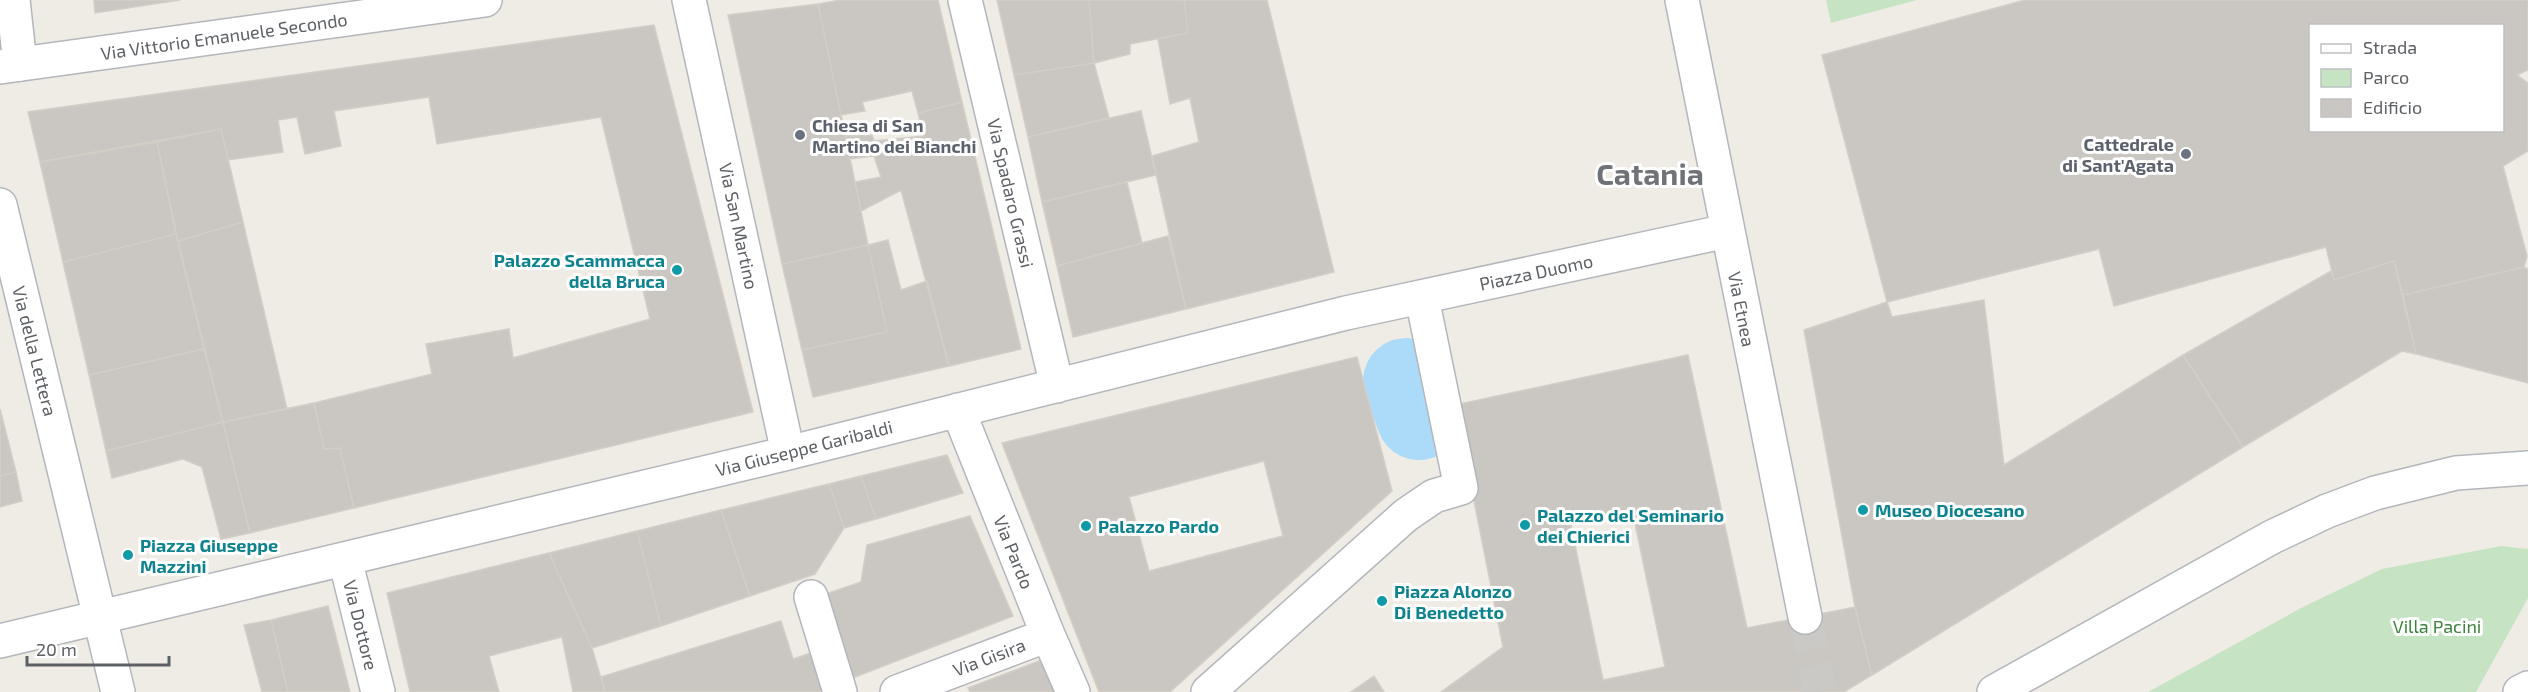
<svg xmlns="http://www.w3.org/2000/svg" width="2528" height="692" viewBox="0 0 2528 692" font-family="'Exo 2',sans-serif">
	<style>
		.green { fill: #c6e4c4 }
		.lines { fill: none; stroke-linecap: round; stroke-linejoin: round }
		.river { stroke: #abdbf9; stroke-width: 86 }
		.building { fill: #cac7c2; stroke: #d3cec5; stroke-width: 1.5; fill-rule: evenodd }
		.pedestrian-tunnel { stroke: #cac9c6; stroke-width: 33; stroke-dasharray: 33 16; stroke-linecap: butt }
		.pedestrian-casing { stroke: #b3b6ba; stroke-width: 36 }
		.minor-casing { stroke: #b3b6ba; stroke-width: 36 }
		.pedestrian { stroke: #fff; stroke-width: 33 }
		.minor { stroke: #fff; stroke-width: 33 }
		.worship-dot { fill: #6b7280; stroke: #fff; stroke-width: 2 }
		.culture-dot { fill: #0f9aa8; stroke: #fff; stroke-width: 2 }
		.labels { text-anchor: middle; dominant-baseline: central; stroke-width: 6; stroke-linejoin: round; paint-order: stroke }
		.street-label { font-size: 18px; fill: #5d6165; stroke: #fff }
		.worship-label { font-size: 18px; font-weight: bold; fill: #5b616d; stroke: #fff; text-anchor: start }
		.culture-label { font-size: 18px; font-weight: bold; fill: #0d838f; stroke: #fff; text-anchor: start }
		.park-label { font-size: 18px; fill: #3d853c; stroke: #fff }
		.town-label { font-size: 30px; font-weight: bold; fill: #6f7377; stroke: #fff }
	</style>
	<rect width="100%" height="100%" fill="#efece6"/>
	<!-- green -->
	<path class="green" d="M 1826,0 L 1917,0 L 1831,23 Z
		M 2501,546 L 2528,549 L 2528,598 L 2476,692 L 2148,692 L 2303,607 L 2382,569 Z"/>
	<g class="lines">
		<!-- river -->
		<path class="river" d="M 1406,381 L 1419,417"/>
	</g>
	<!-- building -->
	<path class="building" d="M 94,0 L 180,0 L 95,13 Z
		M 841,0 L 938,0 L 962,102 L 918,113 L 912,91 L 862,102 L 865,111 L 841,115 L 818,4 Z
		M 997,0 L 1089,0 L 1094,63 L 1014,75 Z
		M 1089,0 L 1184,0 L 1188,33 L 1130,44 L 1130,54 L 1094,63 Z
		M 1184,0 L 1267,0 L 1334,272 L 1186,309 L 1152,156 L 1199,142 L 1190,98 L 1170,104 L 1158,39 L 1188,33 Z
		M 2025,0 L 2528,0 L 2528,70 L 2517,75 L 2528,83 L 2528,151 L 2503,166 L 2527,256 L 2524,267 L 2403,295 L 2394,261 L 2334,280 L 2326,247 L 2114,306 L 2099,249 L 1887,302 L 1822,55 ZM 2310,26 L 2502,26 L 2502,130 L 2310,130 Z
		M 818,4 L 868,245 L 782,264 L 728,15 Z
		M 654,25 L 753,412 L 354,508 L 340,448 L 324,449 L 314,403 L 432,374 L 426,344 L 509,329 L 513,358 L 650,319 L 601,117 L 437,144 L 429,97 L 334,111 L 341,146 L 305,154 L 297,117 L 278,120 L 283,152 L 228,160 L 221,129 L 40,162 L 28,112 Z
		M 1094,63 L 1109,118 L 1028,137 L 1014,75 Z
		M 962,102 L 1021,349 L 949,366 L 901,190 L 861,211 L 855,182 L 881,177 L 874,156 L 850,159 L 845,136 L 872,135 L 874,141 L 924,136 L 918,113 Z
		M 1141,111 L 1156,175 L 1042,202 L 1028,137 Z
		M 221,129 L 243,222 L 178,241 L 157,142 Z
		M 157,142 L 176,234 L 63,262 L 40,162 Z
		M 1127,182 L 1142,243 L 1057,266 L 1042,202 Z
		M 243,222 L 287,409 L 223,422 L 178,241 Z
		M 176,234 L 204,349 L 89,375 L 63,262 Z
		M 1168,236 L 1186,309 L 1073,337 L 1057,266 Z
		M 888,240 L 901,290 L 927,281 L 949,366 L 813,397 L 802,350 L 887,332 L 868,245 Z
		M 868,245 L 887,332 L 802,350 L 782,264 Z
		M 2394,261 L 2416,354 L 2402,351 L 2243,447 L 2183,355 L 2331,271 L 2334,280 Z
		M 2524,267 L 2528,269 L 2528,383 L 2416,354 L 2403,295 Z
		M 1984,300 L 2004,465 L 2183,355 L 2243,447 L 1872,675 L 1855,607 L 1804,330 L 1887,302 L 1892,317 Z
		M 204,349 L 223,422 L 106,451 L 89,375 Z
		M 1688,355 L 1747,628 L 1855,607 L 1872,675 L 1844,692 L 1441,692 L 1503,647 L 1455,405 ZM 1632,509 L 1665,667 L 1603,680 L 1570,521 Z
		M 1357,357 L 1392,491 L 1170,692 L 1099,692 L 1002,443 ZM 1264,461 L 1283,536 L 1149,571 L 1129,497 Z
		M 314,403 L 324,449 L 340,448 L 354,508 L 250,533 L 223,422 Z
		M 0,409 L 16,472 L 0,476 Z
		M 223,422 L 250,533 L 221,539 L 202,467 L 183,459 L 112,478 L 106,451 Z
		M 947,455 L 963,493 L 876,519 L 861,476 Z
		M 16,472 L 22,501 L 0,507 L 0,476 Z
		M 861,476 L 876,519 L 844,528 L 829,484 Z
		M 829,484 L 844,528 L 815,574 L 750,596 L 721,510 Z
		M 721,510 L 750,596 L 661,626 L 637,531 Z
		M 970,516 L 1013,616 L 847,680 L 820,596 L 861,582 L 867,545 Z
		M 637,531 L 661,626 L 592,648 L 549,553 Z
		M 549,553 L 592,648 L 605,692 L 573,692 L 562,637 L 489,656 L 499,692 L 410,692 L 387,593 Z
		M 328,606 L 350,692 L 288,692 L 271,620 Z
		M 271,620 L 278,649 L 288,692 L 262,692 L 244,625 Z
		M 781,621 L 793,659 L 817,651 L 828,688 L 817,692 L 605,692 L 601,677 Z
		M 1047,658 L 1061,692 L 970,692 L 968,688 Z
		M 1374,676 L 1384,692 L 1351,692 Z"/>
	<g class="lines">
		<!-- pedestrian-tunnel -->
		<path class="pedestrian-tunnel" d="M 1805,617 L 1820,692"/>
		<defs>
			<path id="pedestrian" d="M 13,0 L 20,64
				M 689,0 L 788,453
				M 965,0 L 1057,386
				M 1682,0 L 1805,617
				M 0,205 L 118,692
				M 958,410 L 1048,635 L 1073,692
				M 345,559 L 378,692
				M 811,597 L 840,692
				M 0,641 L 788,453 L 1346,313 L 1727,231
				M 897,692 L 1048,635
				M 1208,692 L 1406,515 L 1434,496 L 1461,488 L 1422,298"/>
			<path id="minor" d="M 0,67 L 485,0
				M 1994,692 L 2272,537 L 2327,511 L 2375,493 L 2456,473 L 2528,468
				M 2520,692 L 2528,688"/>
		</defs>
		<!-- pedestrian casing -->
		<use href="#pedestrian" class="pedestrian-casing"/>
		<!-- minor casing -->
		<use href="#minor" class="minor-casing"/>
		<!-- pedestrian -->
		<use href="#pedestrian" class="pedestrian"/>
		<!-- minor -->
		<use href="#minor" class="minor"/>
	</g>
	<!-- markers -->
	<g class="worship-dot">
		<circle cx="800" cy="135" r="6"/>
		<circle cx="2186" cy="154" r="6"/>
	</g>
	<g class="culture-dot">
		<circle cx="677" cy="270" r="6"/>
		<circle cx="1863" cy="510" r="6"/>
		<circle cx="1525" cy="525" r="6"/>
		<circle cx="1086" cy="526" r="6"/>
		<circle cx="128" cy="555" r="6"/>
		<circle cx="1382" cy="601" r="6"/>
	</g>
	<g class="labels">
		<!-- street labels -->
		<g class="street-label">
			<text transform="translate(224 36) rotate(-8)">Via Vittorio Emanuele Secondo</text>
			<text transform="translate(1011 193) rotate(77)">Via Spadaro Grassi</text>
			<text transform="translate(739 226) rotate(78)">Via San Martino</text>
			<text transform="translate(1536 272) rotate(-12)">Piazza Duomo</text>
			<text transform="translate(1742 309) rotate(79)">Via Etnea</text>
			<text transform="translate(35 351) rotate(76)">Via della Lettera</text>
			<text transform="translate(804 448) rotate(-14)">Via Giuseppe Garibaldi</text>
			<text transform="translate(1014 552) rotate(68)">Via Pardo</text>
			<text transform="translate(361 625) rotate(76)">Via Dottore</text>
			<text transform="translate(989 657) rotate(-21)">Via Gisira</text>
		</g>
		<!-- worship labels -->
		<g class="worship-label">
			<text x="812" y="125">Chiesa di San<tspan x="812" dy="21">Martino dei Bianchi</tspan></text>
			<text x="2174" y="144" text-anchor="end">Cattedrale<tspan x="2174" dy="21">di Sant'Agata</tspan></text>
		</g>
		<!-- culture labels -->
		<g class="culture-label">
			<text x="665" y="260" text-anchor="end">Palazzo Scammacca<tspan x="665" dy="21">della Bruca</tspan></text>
			<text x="1875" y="510">Museo Diocesano</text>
			<text x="1537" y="515">Palazzo del Seminario<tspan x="1537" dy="21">dei Chierici</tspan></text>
			<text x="1098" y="526">Palazzo Pardo</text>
			<text x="140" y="545">Piazza Giuseppe<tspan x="140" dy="21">Mazzini</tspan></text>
			<text x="1394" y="591">Piazza Alonzo<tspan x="1394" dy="21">Di Benedetto</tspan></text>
		</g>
		<!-- park labels -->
		<g class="park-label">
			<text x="2437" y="626">Villa Pacini</text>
		</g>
		<!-- town labels -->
		<g class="town-label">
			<text x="1650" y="173">Catania</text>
		</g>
	</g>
	<!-- legend -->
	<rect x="2309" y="24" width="195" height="108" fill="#ffffff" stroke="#bec0c1" stroke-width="1.5"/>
	<rect x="2321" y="44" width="30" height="9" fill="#ffffff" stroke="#bec0c1" stroke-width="1.5"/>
	<text x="2363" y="54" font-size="18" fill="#5d6165">Strada</text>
	<rect x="2321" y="69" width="30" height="18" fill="#c6e4c4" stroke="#bec0c1" stroke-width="1.5"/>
	<text x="2363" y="84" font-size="18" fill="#5d6165">Parco</text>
	<rect x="2321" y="99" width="30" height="18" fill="#cac7c2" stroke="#bec0c1" stroke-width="1.5"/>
	<text x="2363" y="114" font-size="18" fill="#5d6165">Edificio</text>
	<!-- scale -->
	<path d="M27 656v9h142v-9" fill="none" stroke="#5d6165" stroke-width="3"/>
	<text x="36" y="656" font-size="18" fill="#5d6165" stroke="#ffffff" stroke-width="4.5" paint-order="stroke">20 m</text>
</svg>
